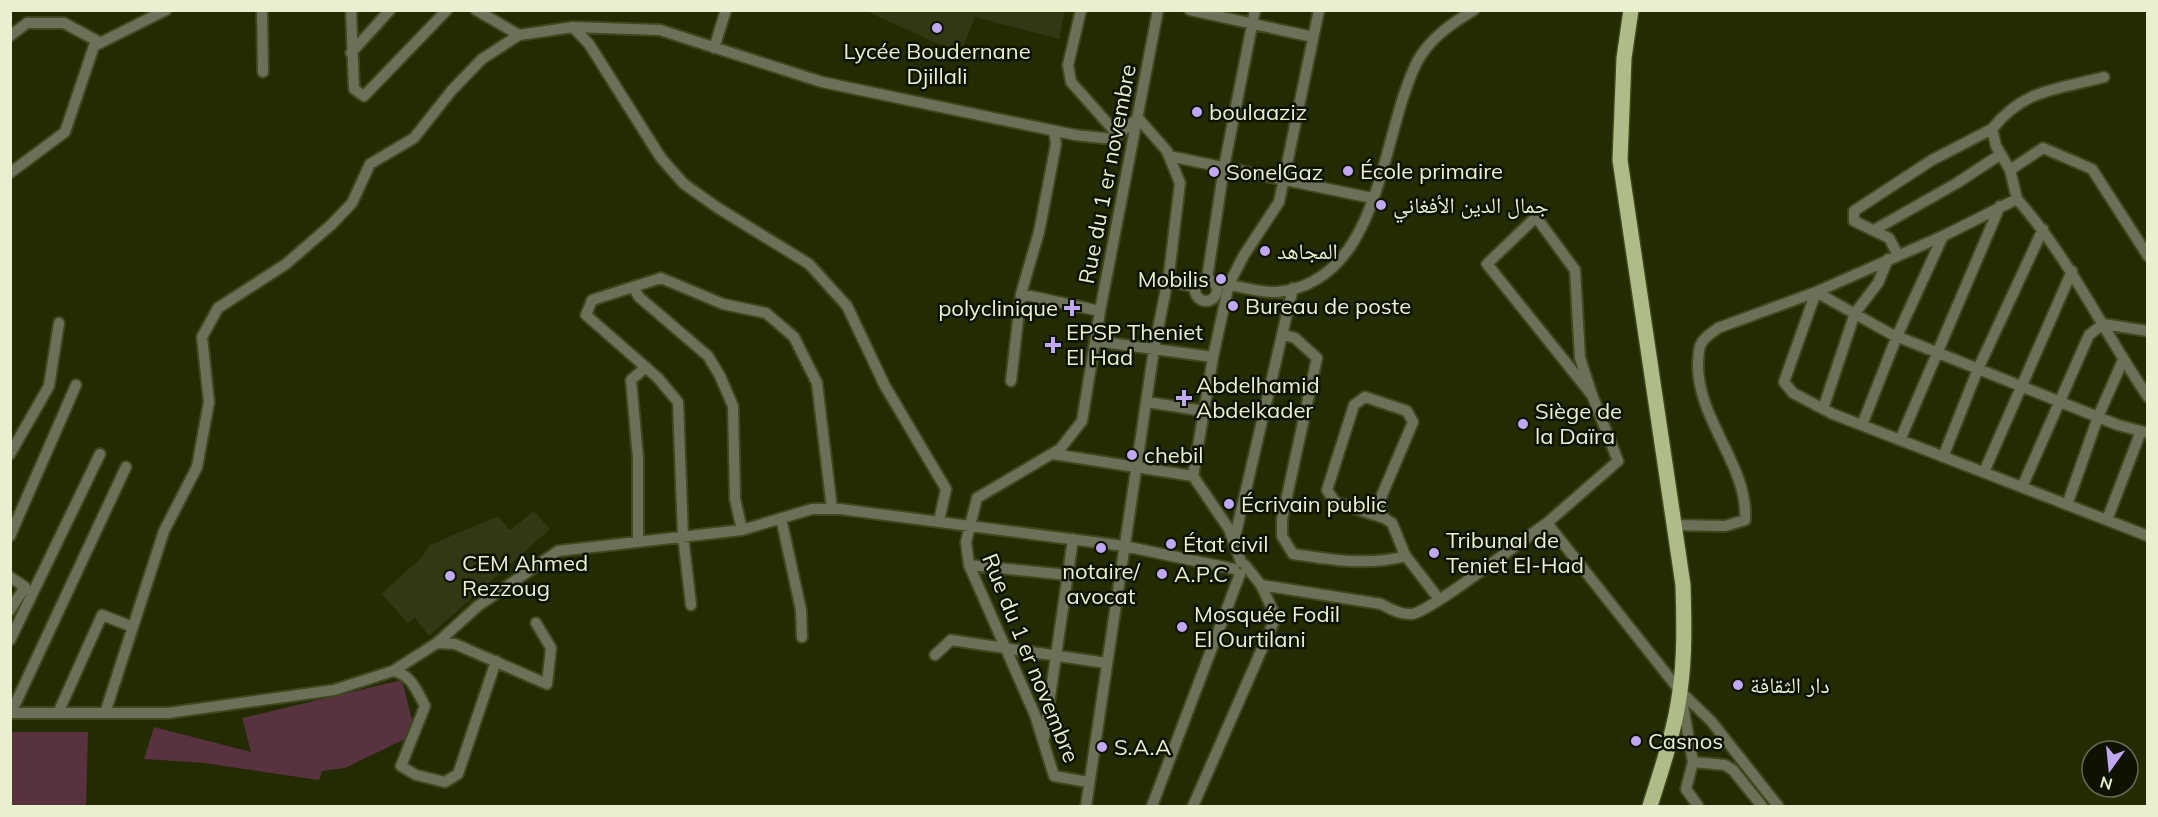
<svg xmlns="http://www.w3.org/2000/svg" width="2158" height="817" viewBox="0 0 2158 817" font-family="Mulish,'Noto Naskh Arabic',sans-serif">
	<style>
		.built { fill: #313813 }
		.green { fill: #58323e }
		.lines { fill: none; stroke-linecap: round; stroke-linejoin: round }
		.minor-casing { stroke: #3f471d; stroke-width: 14 }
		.primary-casing { stroke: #3f471d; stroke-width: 18 }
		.minor { stroke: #6b7158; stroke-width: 10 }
		.primary { stroke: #afbc88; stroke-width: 15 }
		.poi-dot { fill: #c1a8f3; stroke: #0e1200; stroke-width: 2 }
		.labels { text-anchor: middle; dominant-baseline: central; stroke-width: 5; stroke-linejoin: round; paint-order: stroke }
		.poi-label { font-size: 22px; fill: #e8f0d0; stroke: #0e1200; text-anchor: start }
		.street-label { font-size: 22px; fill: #e8f0d0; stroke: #0e1200 }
	</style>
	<rect width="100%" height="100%" fill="#232b00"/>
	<!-- built -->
	<path class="built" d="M 871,10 L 1065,10 L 1065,11 L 1059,39 L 975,17 L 963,47 L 956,52 L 870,13 Z
		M 534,511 L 550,529 L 429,636 L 415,618 L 408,623 L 381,594 L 421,558 L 430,545 L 498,516 L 510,530 Z"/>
	<!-- green -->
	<path class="green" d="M 402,680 L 413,724 L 405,739 L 345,768 L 322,771 L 319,780 L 204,763 L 144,759 L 154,727 L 251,752 L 242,718 Z
		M 11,732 L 88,732 L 86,806 L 11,806 Z"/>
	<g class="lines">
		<defs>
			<path id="minor" d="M 262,10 L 263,72
				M 351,10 L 354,89 L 364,96 L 447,10
				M 476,10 L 519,35 L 573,27 L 660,30 L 822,82 L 1075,135 L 1113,139 L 1138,118 L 1167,151 L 1180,183 L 1169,274 L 1154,349 L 1086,806
				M 1081,10 L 1068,65 L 1071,82 L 1118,135
				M 1190,10 L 1313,37
				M 573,27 L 589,44 L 661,158 L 684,184 L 718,208 L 809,264 L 847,306 L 885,386 L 946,489 L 939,521
				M 10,36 L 27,23 L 64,23 L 101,43
				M 714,48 L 726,10
				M 351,53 L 390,10
				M 2104,77 C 2057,90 2025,88 1992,129 L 1996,146 L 2010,170 L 2043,148 L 2092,169 L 2148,256
				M 1169,156 L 1372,198
				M 2010,170 L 2017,199
				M 10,173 L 65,132 L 94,46 L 166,10
				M 1874,230 L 1957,183 L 2001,154
				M 1898,255 L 1889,238 L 1854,221 L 1854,211 L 1932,160 L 1992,129
				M 1207,279 L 1224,167 L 1255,10
				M1195 290a11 11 0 1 1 22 0a11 11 0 1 1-22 0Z
				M 1168,281 L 1195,287
				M 1214,282 C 1233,284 1257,293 1277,292 C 1382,282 1380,136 1417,62 C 1429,39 1452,23 1474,10
				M 633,287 L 639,297 L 708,356 L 720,376 L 733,406 L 735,499 L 742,530
				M 1021,294 L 1100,311
				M 1282,334 L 1295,338 L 1317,358 L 1282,519 L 1282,536 L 1293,554 C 1332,560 1368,566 1406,556
				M 1095,341 L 1213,357
				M 1011,381 L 1021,294 L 1039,232 L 1056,144 L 1054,131
				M 1147,402 L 1204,411
				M 1823,409 L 1855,313 L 1878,283 L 1888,259
				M 1862,425 L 1897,336 L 1943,236
				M 2148,433 L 2118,425 L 1891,334 L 1816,292 L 1784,382 L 1793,393 L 1833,414 L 2148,536
				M 1900,440 L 2000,206
				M 10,454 L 49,386 L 59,323
				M 1053,454 L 1193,476
				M 1943,457 L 1978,369 L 2043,229
				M 1984,472 L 2072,271
				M 2022,487 L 2089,335 L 2103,324 L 2148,331
				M 2067,505 L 2098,417 L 2123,360
				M 781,518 L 801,610 L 802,637
				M 1384,518 L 1335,502 L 1327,490 L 1354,405 L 1365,397 L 1407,411 L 1413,422 L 1379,502 L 1384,518 L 1392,523 L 1405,555 L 1439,599
				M 2107,520 L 2141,431
				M 1547,523 L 1618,461 L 1592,395 L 1487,264 L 1536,217 L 1575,270 L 1580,358 L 1592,395
				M 1674,525 L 1725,526 L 1745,520 C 1749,466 1696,419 1698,362 C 1699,356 1698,349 1701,344 C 1704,337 1712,333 1718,328 L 1816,292 L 1943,236 L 2017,199 C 2070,259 2103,331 2148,397
				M 10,536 L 76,385
				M 638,541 L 638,458 L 631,380 L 646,367
				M 1234,541 L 1293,288
				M 1241,562 L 1229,529 L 1193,476 L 1213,357 L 1229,284 L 1244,255 L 1279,202 L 1319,10
				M 969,565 L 1068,575
				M 10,577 L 25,587 L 10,610
				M 1261,585 L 1381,604 C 1390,609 1401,615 1412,614 C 1430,612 1525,538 1547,523 L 1680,691 L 1711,721 L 1778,806
				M 691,605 L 683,536 L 678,402 L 658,378 L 586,315 L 592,300 L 661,278 L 723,304 L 766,313 L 794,337 L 817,383 L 832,509
				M 10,640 L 100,454
				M 437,643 L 455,644 L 547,684 L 551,648 L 536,623
				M 935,655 L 951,640 L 1106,663
				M 393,671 C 411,674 417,691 425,706 L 401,766 L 416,775 L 445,782 L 458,774 L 496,661
				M 1682,700 L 1693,762 L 1686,789 L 1698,806
				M 10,713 L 168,713 L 334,690 L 393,671 L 437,643 L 478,606 L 558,551 L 742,530 L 812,509 L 840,509 L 1124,546 L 1234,569
				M 11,713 L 126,467
				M 58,713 L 102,615 L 133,627
				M 105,713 L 164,531 L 197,467 L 209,402 L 202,337 L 218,308 L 286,264 L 331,225 L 352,203 L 370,164 L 414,138 L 452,90 L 482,59 L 519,35
				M 1044,738 L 1073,539
				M 1693,762 L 1725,765 L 1733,770 L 1762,806
				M 1088,782 L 1054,776 L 1035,715 L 969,565 L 966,542 L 977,498 L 1060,449 L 1082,421 L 1100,311 L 1158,10
				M 1152,806 L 1240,574
				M 1193,806 L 1276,617 L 1261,585 L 1245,565"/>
			<path id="primary" d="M 1631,10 L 1624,58 L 1620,160 L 1683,585 C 1684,620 1685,656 1680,691 C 1675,730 1662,768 1650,806"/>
		</defs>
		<!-- minor casing -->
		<use href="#minor" class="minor-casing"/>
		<!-- primary casing -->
		<use href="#primary" class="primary-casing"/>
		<!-- minor -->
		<use href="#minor" class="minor"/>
		<!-- primary -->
		<use href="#primary" class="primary"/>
	</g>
	<!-- markers -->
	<g class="poi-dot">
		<circle cx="937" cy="28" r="6"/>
		<circle cx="1197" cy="112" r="6"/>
		<circle cx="1348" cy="171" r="6"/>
		<circle cx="1214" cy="172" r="6"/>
		<circle cx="1381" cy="205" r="6"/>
		<circle cx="1265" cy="251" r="6"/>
		<circle cx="1221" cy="279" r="6"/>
		<circle cx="1233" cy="306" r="6"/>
		<path d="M1069 299h6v6h6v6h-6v6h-6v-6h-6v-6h6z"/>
		<path d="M1050 336h6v6h6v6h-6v6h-6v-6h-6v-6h6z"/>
		<path d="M1181 389h6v6h6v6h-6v6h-6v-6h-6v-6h6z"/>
		<circle cx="1523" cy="424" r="6"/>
		<circle cx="1132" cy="455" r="6"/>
		<circle cx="1229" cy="504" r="6"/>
		<circle cx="1171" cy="544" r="6"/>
		<circle cx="1101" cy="548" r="6"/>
		<circle cx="1434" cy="553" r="6"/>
		<circle cx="1162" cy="574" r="6"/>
		<circle cx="450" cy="576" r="6"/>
		<circle cx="1182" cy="627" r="6"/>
		<circle cx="1738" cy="685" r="6"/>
		<circle cx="1636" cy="741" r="6"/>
		<circle cx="1102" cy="747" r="6"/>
	</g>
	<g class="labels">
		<!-- poi labels -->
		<g class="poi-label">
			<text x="937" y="51" text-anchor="middle">Lycée Boudernane<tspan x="937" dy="25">Djillali</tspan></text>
			<text x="1209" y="112">boulaaziz</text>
			<text x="1360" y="171">École primaire</text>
			<text x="1226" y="172">SonelGaz</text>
			<text x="1393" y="205">جمال الدين الأفغاني</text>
			<text x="1277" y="251">المجاهد</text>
			<text x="1209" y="279" text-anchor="end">Mobilis</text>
			<text x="1245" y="306">Bureau de poste</text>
			<text x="1058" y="308" text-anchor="end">polyclinique</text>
			<text x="1066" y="332">EPSP Theniet<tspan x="1066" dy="25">El Had</tspan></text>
			<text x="1196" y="385">Abdelhamid<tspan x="1196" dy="25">Abdelkader</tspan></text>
			<text x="1535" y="411">Siège de<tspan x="1535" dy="25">la Daïra</tspan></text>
			<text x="1144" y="455">chebil</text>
			<text x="1241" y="504">Écrivain public</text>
			<text x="1446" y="540">Tribunal de<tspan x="1446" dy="25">Teniet El-Had</tspan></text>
			<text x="1183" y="544">État civil</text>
			<text x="462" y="563">CEM Ahmed<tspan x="462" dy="25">Rezzoug</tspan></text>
			<text x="1101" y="571" text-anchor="middle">notaire/<tspan x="1101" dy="25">avocat</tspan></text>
			<text x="1174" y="574">A.P.C</text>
			<text x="1194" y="614">Mosquée Fodil<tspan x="1194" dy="25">El Ourtilani</tspan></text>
			<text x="1750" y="685">دار الثقافة</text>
			<text x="1648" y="741">Casnos</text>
			<text x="1114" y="747">S.A.A</text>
		</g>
		<!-- street labels -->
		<g class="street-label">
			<text transform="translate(1107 174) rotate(-79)">Rue du 1 er novembre</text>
			<text transform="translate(1031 658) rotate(68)">Rue du 1 er novembre</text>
		</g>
	</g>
	<!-- border -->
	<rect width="2158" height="817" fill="none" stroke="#e8f0d0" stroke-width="24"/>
	<!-- north arrow -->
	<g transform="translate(2110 769) rotate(195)"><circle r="28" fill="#0e1200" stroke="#656b53" stroke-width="1.5"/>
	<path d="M0-4.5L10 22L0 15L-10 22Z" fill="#c1a8f3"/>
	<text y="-9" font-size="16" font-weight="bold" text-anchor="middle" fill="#e8f0d0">N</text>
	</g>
</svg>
